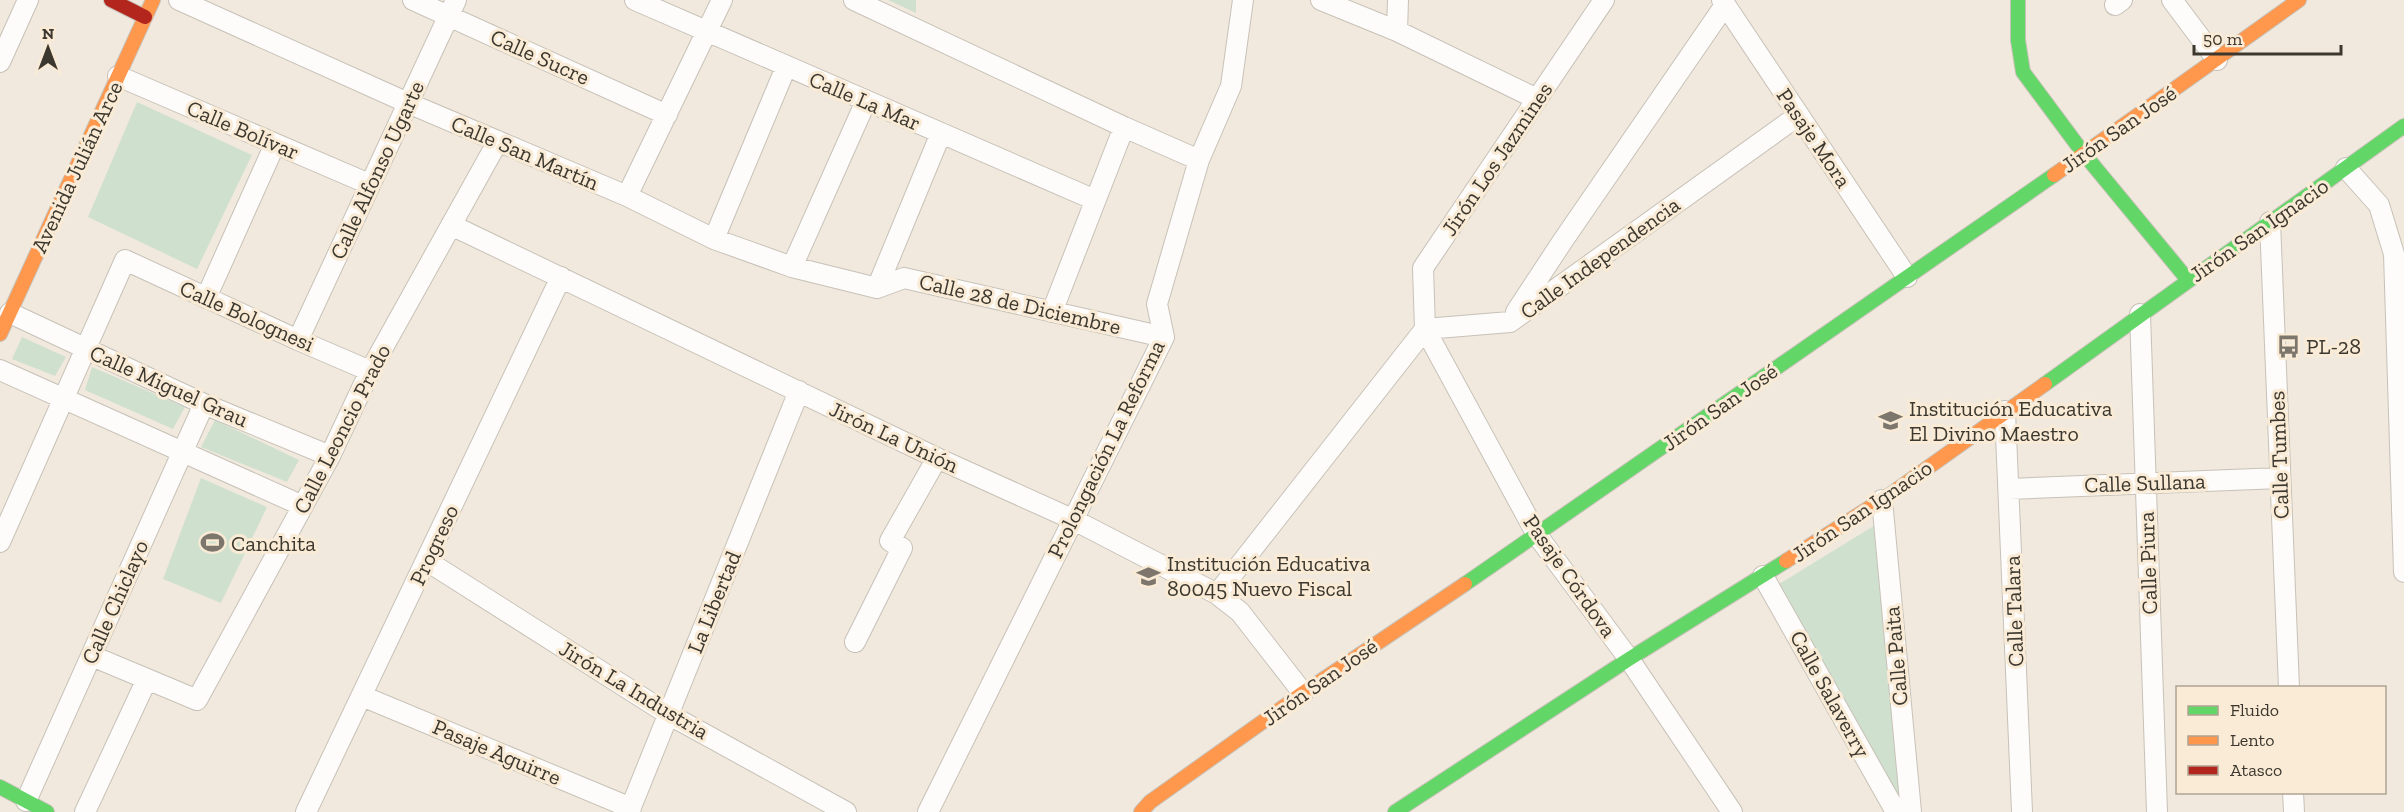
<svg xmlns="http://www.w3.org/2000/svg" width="2404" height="812" viewBox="0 0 2404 812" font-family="'Zilla Slab',serif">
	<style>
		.green { fill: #d0e0ce }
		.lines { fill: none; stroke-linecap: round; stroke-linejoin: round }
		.street-casing { stroke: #c7c1b8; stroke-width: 22 }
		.fast-casing { stroke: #c7c1b8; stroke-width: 16 }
		.slow-casing { stroke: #c7c1b8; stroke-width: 16 }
		.jam-casing { stroke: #c7c1b8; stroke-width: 16 }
		.street { stroke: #fdfcfa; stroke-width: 20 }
		.fast { stroke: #63d668; stroke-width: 14 }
		.slow { stroke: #ff974d; stroke-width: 14 }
		.jam { stroke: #b3261e; stroke-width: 14 }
		.labels { text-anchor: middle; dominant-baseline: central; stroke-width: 6; stroke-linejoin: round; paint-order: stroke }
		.street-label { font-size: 22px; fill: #3d382f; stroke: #f9ebd5 }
		.poi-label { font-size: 22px; fill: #3d382f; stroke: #f9ebd5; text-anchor: start }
	</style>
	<rect width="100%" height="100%" fill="#f1e9dd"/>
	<!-- green -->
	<path class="green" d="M 888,0 L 916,0 L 916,13 Z
		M 137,102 L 252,155 L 197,269 L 88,217 Z
		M 22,337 L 66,357 L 55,376 L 12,359 Z
		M 92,367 L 185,407 L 173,429 L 85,390 Z
		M 215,420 L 299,460 L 287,482 L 201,447 Z
		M 201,478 L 267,507 L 221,603 L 163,579 Z
		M 1877,524 L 1906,812 L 1900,812 L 1779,584 Z"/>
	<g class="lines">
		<defs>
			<path id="street" d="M 179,0 L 408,103 L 627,196 L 714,239 L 792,267 L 877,288
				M 413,0 L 667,115
				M 635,0 L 1095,200
				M 854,0 L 1124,127 L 1199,160
				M 1321,0 L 1397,31 L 1537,99
				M 1604,0 L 1423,268 L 1425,329 L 1537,535 L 1629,659 L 1732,812
				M 1722,0 L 1907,277
				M 2172,0 L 2217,60
				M 2115,5 L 2122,0
				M 1397,31 L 1398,0
				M 0,62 L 28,0
				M 118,76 L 369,184
				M 2346,168 L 2379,205 L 2394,254 L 2404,572
				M 627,196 L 722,0
				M 2270,222 L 2289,688
				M 451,225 L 937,458 L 1072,519 L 1217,594 L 1240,612 L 1303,693
				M 714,239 L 786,67
				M 792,267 L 866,101
				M 877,288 L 904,278 L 1164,337
				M 877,288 L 941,133
				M 206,298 L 275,144
				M 1052,312 L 1124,127
				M 1516,312 L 1562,242 L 1725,5
				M 10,313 L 204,404 L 330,456
				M 2140,314 L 2157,812
				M 298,340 L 456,0
				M 0,370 L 303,506
				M 2005,411 L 2022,812
				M 2009,489 L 2280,478
				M 1882,500 L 1911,812
				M 0,542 L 125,260 L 298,340 L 370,371
				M 427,561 L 668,714 L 846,812
				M 1763,576 L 1896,812
				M 1217,594 L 1425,329 L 1510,322 L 1799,115
				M 855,642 L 902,548 L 890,541 L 937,458
				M 92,656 L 197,700 L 330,456 L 370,371 L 498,141
				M 362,696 L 631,808
				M 2293,792 L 2294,812
				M 26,801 L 204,404
				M 85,812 L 147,679
				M 306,812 L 561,277
				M 629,812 L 799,391
				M 928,812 L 1164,337 L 1157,304 L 1199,160 L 1231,86 L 1243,0"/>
			<path id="fast" d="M 2018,0 L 2018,40 L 2023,72 L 2084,154 L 2188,280
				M 2045,384 L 2404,126
				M 1465,584 L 2054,175
				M 0,787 L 47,812
				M 1395,812 L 1629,659 L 1786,561"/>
			<path id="slow" d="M 2054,175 L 2299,0
				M 0,334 L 153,0
				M 1786,561 L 1891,494 L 2045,384
				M 1141,812 L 1150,802 L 1303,693 L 1465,584"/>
			<path id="jam" d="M 111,0 L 145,17"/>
		</defs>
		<!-- street casing -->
		<use href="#street" class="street-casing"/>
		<!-- fast casing -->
		<use href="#fast" class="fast-casing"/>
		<!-- slow casing -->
		<use href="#slow" class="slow-casing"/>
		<!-- jam casing -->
		<use href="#jam" class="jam-casing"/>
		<!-- street -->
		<use href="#street" class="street"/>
		<!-- fast -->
		<use href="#fast" class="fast"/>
		<!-- slow -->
		<use href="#slow" class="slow"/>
		<!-- jam -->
		<use href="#jam" class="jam"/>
	</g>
	<!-- icons -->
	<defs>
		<symbol id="bus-bare" viewBox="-9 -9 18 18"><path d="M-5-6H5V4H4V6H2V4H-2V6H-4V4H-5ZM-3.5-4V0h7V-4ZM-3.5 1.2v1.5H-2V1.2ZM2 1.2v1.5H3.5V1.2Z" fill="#7c766c" stroke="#f9ebd5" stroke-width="2.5" paint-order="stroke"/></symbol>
		<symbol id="school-bare" viewBox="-9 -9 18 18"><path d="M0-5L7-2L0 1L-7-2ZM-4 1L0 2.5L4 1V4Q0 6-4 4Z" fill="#7c766c" stroke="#f9ebd5" stroke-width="2.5" paint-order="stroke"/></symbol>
		<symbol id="stadium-bare" viewBox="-9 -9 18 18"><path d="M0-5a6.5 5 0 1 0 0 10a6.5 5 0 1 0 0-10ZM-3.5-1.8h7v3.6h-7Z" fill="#7c766c" stroke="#f9ebd5" stroke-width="2.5" paint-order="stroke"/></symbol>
	</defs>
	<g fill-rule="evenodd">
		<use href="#bus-bare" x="2272" y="330" width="33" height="33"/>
		<use href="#school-bare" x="1874" y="404" width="33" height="33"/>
		<use href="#stadium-bare" x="196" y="526" width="33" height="33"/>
		<use href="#school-bare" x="1132" y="560" width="33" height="33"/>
	</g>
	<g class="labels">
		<!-- street labels -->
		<g class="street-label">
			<text transform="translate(540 57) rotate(24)">Calle Sucre</text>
			<text transform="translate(865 101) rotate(23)">Calle La Mar</text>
			<text transform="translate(2119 129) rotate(-35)">Jirón San José</text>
			<text transform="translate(243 130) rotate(23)">Calle Bolívar</text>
			<text transform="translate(1814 138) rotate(56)">Pasaje Mora</text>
			<text transform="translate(525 153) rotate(23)">Calle San Martín</text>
			<text transform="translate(1497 159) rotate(-56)">Jirón Los Jazmines</text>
			<text transform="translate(77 167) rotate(-65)">Avenida Julián Arce</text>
			<text transform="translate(377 170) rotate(-65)">Calle Alfonso Ugarte</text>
			<text transform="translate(2259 230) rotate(-35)">Jirón San Ignacio</text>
			<text transform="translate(1600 258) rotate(-36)">Calle Independencia</text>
			<text transform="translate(1020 304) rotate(13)">Calle 28 de Diciembre</text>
			<text transform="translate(247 316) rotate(24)">Calle Bolognesi</text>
			<text transform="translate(169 386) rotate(24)">Calle Miguel Grau</text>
			<text transform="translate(1720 407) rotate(-35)">Jirón San José</text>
			<text transform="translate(342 429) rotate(-63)">Calle Leoncio Prado</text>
			<text transform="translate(894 437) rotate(25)">Jirón La Unión</text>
			<text transform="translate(1106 449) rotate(-64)">Prolongación La Reforma</text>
			<text transform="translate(2279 455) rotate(-92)">Calle Tumbes</text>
			<text transform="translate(2145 483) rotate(-2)">Calle Sullana</text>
			<text transform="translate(1862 511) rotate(-34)">Jirón San Ignacio</text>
			<text transform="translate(434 545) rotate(-65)">Progreso</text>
			<text transform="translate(2148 563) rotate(-92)">Calle Piura</text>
			<text transform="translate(1570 576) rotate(55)">Pasaje Córdova</text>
			<text transform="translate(115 602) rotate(-66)">Calle Chiclayo</text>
			<text transform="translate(714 602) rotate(-68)">La Libertad</text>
			<text transform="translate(2014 611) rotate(-92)">Calle Talara</text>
			<text transform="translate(1896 656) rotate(-95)">Calle Paita</text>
			<text transform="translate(1320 682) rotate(-35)">Jirón San José</text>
			<text transform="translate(634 690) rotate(31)">Jirón La Industria</text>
			<text transform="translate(1830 694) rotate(61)">Calle Salaverry</text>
			<text transform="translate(497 752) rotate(23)">Pasaje Aguirre</text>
		</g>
		<!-- poi labels -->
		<g class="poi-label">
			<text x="2306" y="346">PL-28</text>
			<text x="1909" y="408">Institución Educativa<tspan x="1909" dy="25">El Divino Maestro</tspan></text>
			<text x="231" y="543">Canchita</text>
			<text x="1167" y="563">Institución Educativa<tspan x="1167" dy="25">80045 Nuevo Fiscal</tspan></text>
		</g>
	</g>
	<!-- legend -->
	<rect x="2176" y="686" width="210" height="108" fill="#f9ebd5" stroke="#aea393" stroke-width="1.5"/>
	<rect x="2188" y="706" width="30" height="9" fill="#63d668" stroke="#aea393" stroke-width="1.5"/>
	<text x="2230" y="716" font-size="18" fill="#3d382f">Fluido</text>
	<rect x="2188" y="736" width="30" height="9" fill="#ff974d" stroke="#aea393" stroke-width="1.5"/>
	<text x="2230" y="746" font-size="18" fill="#3d382f">Lento</text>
	<rect x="2188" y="766" width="30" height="9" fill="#b3261e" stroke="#aea393" stroke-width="1.5"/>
	<text x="2230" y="776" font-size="18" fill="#3d382f">Atasco</text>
	<!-- north arrow -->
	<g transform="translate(48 48)" stroke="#f9ebd5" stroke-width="4.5" paint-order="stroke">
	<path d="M0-4.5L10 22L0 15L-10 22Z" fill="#3d382f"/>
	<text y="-9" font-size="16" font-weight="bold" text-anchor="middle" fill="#3d382f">N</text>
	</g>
	<!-- scale -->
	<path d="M2194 45v9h147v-9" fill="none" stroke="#3d382f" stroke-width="3"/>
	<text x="2203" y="45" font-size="18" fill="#3d382f" stroke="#f9ebd5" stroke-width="4.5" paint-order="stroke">50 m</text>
</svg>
